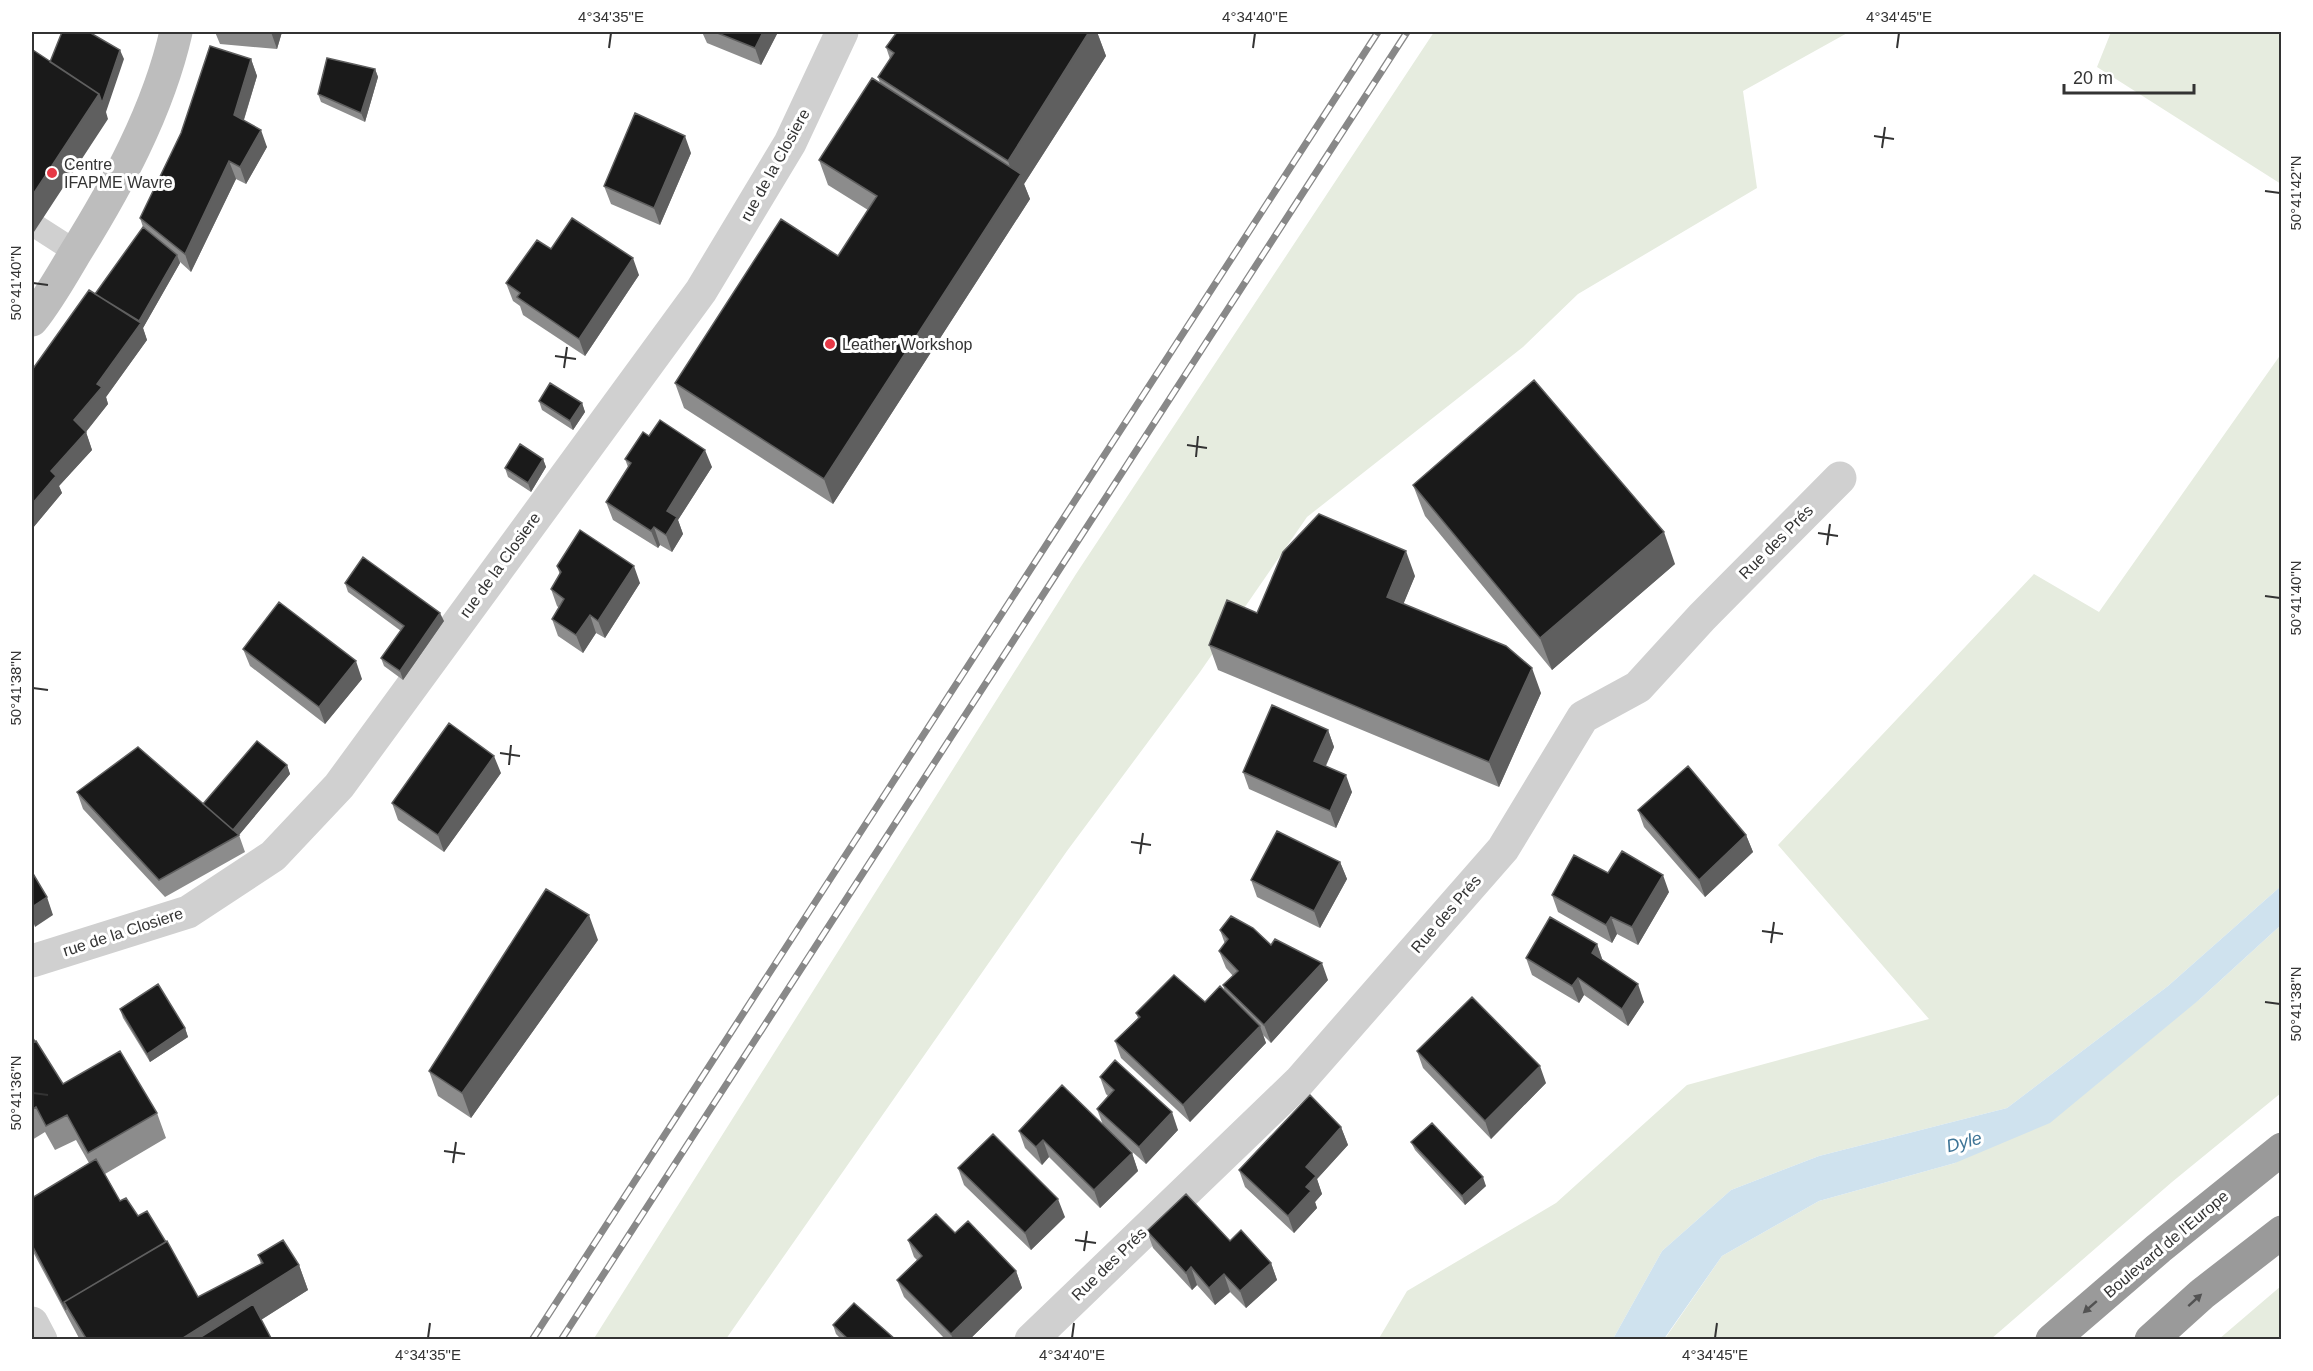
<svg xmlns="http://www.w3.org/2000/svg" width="2313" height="1371" viewBox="0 0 2313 1371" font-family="Helvetica,sans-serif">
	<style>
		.green { fill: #e6ecdf }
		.water { fill: #cfe2ee }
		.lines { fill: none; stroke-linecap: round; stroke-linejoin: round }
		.lane { stroke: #d0d0d0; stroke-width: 24 }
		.street { stroke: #d0d0d0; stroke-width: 33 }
		.secondary { stroke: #bdbdbd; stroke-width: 33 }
		.highway { stroke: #9a9a9a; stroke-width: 33 }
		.rail-casing { stroke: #888; stroke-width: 7 }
		.rail { stroke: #fff; stroke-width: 4.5; stroke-dasharray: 14; stroke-linecap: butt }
		.wall { fill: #8c8c8c }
		.shaded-wall { fill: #5f5f5f }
		.building { fill: #1a1a1a; stroke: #5f5f5f; stroke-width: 1.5 }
		.oneway { fill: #525252 }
		.ticks { fill: none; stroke: #333; stroke-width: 2 }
		.poi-dot { fill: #e63946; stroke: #fff; stroke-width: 2 }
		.labels { text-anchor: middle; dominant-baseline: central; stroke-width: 6; stroke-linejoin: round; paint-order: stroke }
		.poi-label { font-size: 16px; fill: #333; stroke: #fff; text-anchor: start }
		.street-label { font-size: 16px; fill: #333; stroke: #fff }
		.water-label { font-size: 18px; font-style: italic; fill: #3f7597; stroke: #fff }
		.neatline { fill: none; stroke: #333; stroke-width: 2 }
		.ticks-label { font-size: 15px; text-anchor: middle; fill: #333 }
	</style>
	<rect width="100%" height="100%" fill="#fff"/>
	<!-- green -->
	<path class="green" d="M 1434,32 L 1849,32 L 1743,91 L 1757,188 L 1578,294 L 1523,347 L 1307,517 L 1200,672 L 1067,851 L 726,1339 L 593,1340 L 1076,574 Z
		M 2111,32 L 2281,32 L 2281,184 L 2097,67 Z
		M 2281,354 L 2281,886 L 2168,986 L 2007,1108 L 1819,1156 L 1731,1190 L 1662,1251 L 1613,1339 L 1378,1340 L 1407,1291 L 1556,1203 L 1687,1085 L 1929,1019 L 1778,845 L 2034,574 L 2099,612 Z
		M 2281,925 L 2281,1093 L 2172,1182 L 1991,1339 L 1664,1340 L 1722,1256 L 1819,1201 L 1955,1163 L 2200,999 Z
		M 2281,1286 L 2281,1339 L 2219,1339 Z"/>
	<!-- water -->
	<path class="water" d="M 2281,886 L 2281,925 L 2200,999 L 2050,1123 L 1955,1163 L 1819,1201 L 1722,1256 L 1664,1339 L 1613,1339 L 1662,1251 L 1731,1190 L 1819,1156 L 2007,1108 L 2168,986 Z"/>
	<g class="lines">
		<!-- lane -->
		<path class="lane" d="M 37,227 L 76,252"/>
		<!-- street -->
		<path class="street" d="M 32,961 L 188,912 L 273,856 L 339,786 L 701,291 L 790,143 L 842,32
			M 32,1323 L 41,1340
			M 1031,1340 L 1299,1082 L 1503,849 L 1583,717 L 1638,687 L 1702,617 L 1840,478"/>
		<!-- secondary -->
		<path class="secondary" d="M 32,320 C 48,300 61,277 74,255 C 117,186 158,111 176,32"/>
		<!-- highway -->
		<path class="highway" d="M 2052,1340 L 2159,1248 L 2282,1149
			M 2151,1340 L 2202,1294 L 2282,1232"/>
		<defs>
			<path id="rail" d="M 532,1340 L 1378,32
				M 561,1340 L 1407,32"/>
		</defs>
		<!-- rail casing -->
		<use href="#rail" class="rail-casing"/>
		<!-- rail -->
		<use href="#rail" class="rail"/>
	</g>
	<!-- wall -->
	<path class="wall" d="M 215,32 L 282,32 L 277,49 L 220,44 Z
		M 702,32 L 778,32 L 761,65 L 707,43 Z
		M 897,32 L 1097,32 L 1106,56 L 1024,184 L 1030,199 L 833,504 L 684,408 L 675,383 L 838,256 L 868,210 L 828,185 L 819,160 L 880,83 L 878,77 L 890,59 L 886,47 Z
		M 251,59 L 257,76 L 244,120 L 267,147 L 246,184 L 236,179 L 191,272 L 180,262 L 180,263 L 143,328 L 147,340 L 106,397 L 108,404 L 86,432 L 92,450 L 59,486 L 62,493 L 32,529 L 32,370 L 95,294 L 143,227 L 140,218 Z
		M 375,69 L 378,77 L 365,122 L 321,102 L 318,94 Z
		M 691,153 L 660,225 L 611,204 L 604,186 Z
		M 551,249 L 639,275 L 585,356 L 523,315 L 520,306 L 513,301 L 506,283 Z
		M 539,401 L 582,403 L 585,412 L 573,430 L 542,410 Z
		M 649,436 L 712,467 L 678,520 L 683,534 L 672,552 L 660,545 L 658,548 L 613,520 L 606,502 L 628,467 L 625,459 Z
		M 543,459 L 546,467 L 531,492 L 508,477 L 505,468 Z
		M 1413,485 L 1675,564 L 1552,670 L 1425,516 Z
		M 557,566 L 640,583 L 605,638 L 596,633 L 583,653 L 558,636 L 552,619 L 559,608 L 557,606 L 551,589 L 560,575 Z
		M 1415,576 L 1403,604 L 1541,693 L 1499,787 L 1218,670 L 1209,645 L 1257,613 Z
		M 345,583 L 444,621 L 403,680 L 384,666 L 381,658 L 401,631 L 348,592 Z
		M 243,649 L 362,679 L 325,724 L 250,666 Z
		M 1328,730 L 1334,747 L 1326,766 L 1352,792 L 1336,828 L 1249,789 L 1243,772 Z
		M 287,765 L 290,774 L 239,835 L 245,852 L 165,897 L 83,809 L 77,792 L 203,804 Z
		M 501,773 L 444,852 L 398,820 L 392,803 Z
		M 1638,810 L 1746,835 L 1753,852 L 1705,897 L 1644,827 Z
		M 1340,862 L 1347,879 L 1320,928 L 1257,897 L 1251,880 Z
		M 1608,873 L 1669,892 L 1638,945 L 1617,934 L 1612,943 L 1558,912 L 1552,895 Z
		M 1220,930 L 1271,945 L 1328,980 L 1271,1043 L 1263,1035 L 1266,1043 L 1190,1122 L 1121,1058 L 1115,1041 L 1138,1018 L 1136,1013 L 1205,1002 L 1225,992 L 1223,985 L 1233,976 L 1226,968 L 1219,951 L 1225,944 Z
		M 598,940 L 471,1118 L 438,1096 L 429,1071 Z
		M 1597,944 L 1603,961 L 1644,1002 L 1628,1026 L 1584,995 L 1579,1003 L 1532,975 L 1526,958 Z
		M 120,1009 L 185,1028 L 188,1037 L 150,1062 L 123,1018 Z
		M 32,1036 L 63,1084 L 157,1113 L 166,1138 L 105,1174 L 120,1201 L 138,1216 L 198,1297 L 261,1264 L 258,1255 L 299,1265 L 308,1290 L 261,1320 L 272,1340 L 80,1340 L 32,1250 L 32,1198 L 89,1163 L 76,1140 L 55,1150 L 45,1132 L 32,1140 Z
		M 1417,1051 L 1546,1083 L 1491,1139 L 1423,1068 Z
		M 1100,1077 L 1178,1130 L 1146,1164 L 1112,1134 L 1132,1153 L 1138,1171 L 1100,1208 L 1049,1157 L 1042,1165 L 1025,1148 L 1019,1131 L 1103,1125 L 1097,1109 L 1108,1096 L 1106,1094 Z
		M 1341,1127 L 1348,1145 L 1317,1179 L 1322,1194 L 1315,1202 L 1317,1208 L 1294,1233 L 1245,1187 L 1239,1170 Z
		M 1411,1142 L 1486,1186 L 1465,1205 L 1415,1150 Z
		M 958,1168 L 1065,1217 L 1031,1250 L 964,1185 Z
		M 1147,1231 L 1230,1241 L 1271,1263 L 1277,1280 L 1246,1308 L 1230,1292 L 1215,1305 L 1197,1285 L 1192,1290 L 1153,1248 Z
		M 955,1233 L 1016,1271 L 1022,1288 L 969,1340 L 946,1340 L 904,1297 L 897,1280 L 917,1260 L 914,1257 L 908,1240 Z
		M 833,1325 L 896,1340 L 842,1340 L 836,1334 Z"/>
	<!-- shaded-wall -->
	<path class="shaded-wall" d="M 271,32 L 282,32 L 277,49 Z
		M 763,32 L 778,32 L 761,65 L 755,48 Z
		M 1089,32 L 1097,32 L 1106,56 L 1024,184 L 1030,199 L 833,504 L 824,479 L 1015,182 L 1008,161 Z
		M 120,50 L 124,59 L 106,112 L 108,119 L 32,235 L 32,196 Z
		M 251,59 L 257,76 L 240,132 L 234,115 Z
		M 375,69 L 378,77 L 365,122 L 361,113 Z
		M 261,130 L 267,147 L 246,184 L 240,167 Z
		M 685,136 L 691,153 L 660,225 L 654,208 Z
		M 229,161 L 236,179 L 191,272 L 185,254 Z
		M 177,255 L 180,263 L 143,328 L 147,340 L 106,397 L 108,404 L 81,438 L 74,420 L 97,384 L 136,326 Z
		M 633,258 L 639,275 L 585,356 L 579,339 Z
		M 582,403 L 585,412 L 573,430 L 570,421 Z
		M 86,432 L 92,450 L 59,486 L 62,493 L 32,529 L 32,504 L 51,471 Z
		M 705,450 L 712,467 L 678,520 L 683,534 L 672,552 L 666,535 L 667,511 Z
		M 543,459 L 546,467 L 531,492 L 528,483 Z
		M 654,527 L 660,545 L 658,548 L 651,531 Z
		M 1664,532 L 1675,564 L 1552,670 L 1540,638 Z
		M 1406,551 L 1415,576 L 1396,622 L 1387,597 Z
		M 634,566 L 640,583 L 605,638 L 598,621 Z
		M 440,613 L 444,621 L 403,680 L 400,671 Z
		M 590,615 L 596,633 L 583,653 L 576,635 Z
		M 356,661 L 362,679 L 325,724 L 319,707 Z
		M 1532,668 L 1541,693 L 1499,787 L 1489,762 Z
		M 1328,730 L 1334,747 L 1320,778 L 1314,761 Z
		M 494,756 L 501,773 L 444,852 L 438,835 Z
		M 287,765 L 290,774 L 239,835 L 230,833 Z
		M 1346,775 L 1352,792 L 1336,828 L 1330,811 Z
		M 1746,835 L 1753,852 L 1705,897 L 1699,880 Z
		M 1340,862 L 1347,879 L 1320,928 L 1314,911 Z
		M 1663,875 L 1669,892 L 1638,945 L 1632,927 Z
		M 47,897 L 53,915 L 35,927 L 32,918 L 32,907 Z
		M 589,915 L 598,940 L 471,1118 L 462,1093 Z
		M 1611,917 L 1617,934 L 1612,943 L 1606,925 Z
		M 1597,944 L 1603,962 L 1592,953 Z
		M 1322,963 L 1328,980 L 1271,1043 L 1264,1025 Z
		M 1578,978 L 1584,995 L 1579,1003 L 1572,986 Z
		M 1638,984 L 1644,1002 L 1628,1026 L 1622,1009 Z
		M 1260,1026 L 1266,1043 L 1190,1122 L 1183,1105 Z
		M 185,1028 L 188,1037 L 150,1062 L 147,1054 Z
		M 1540,1066 L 1546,1083 L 1491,1139 L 1485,1121 Z
		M 1172,1112 L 1178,1130 L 1146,1164 L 1139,1147 Z
		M 1341,1127 L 1348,1145 L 1317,1179 L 1322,1194 L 1315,1202 L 1317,1208 L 1294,1233 L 1288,1216 L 1306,1167 Z
		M 1043,1140 L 1049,1157 L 1042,1165 L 1036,1147 Z
		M 1132,1153 L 1138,1171 L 1100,1208 L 1094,1190 Z
		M 1483,1177 L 1486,1186 L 1465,1205 L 1462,1196 Z
		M 1058,1199 L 1065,1217 L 1031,1250 L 1025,1233 Z
		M 1271,1263 L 1277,1280 L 1246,1308 L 1240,1291 Z
		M 299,1265 L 308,1290 L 229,1340 L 180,1340 Z
		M 1191,1267 L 1197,1285 L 1192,1290 L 1186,1273 Z
		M 1016,1271 L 1022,1288 L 969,1340 L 953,1340 L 951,1334 Z
		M 1224,1274 L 1230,1292 L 1215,1305 L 1209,1288 Z"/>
	<!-- building -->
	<path class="building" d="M 62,32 L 89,32 L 120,50 L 102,103 L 99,94 L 50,62 Z
		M 715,32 L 763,32 L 755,48 Z
		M 897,32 L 1089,32 L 1008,161 L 878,77 L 894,53 L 886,47 Z
		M 210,46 L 251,59 L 234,115 L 261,130 L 240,167 L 229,161 L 185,254 L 140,218 L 181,133 Z
		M 33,50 L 99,94 L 32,196 L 32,51 Z
		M 327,58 L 375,69 L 361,113 L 318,94 Z
		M 872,78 L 1021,174 L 824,479 L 675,383 L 781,219 L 838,256 L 877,196 L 819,160 Z
		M 635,113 L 685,136 L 654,208 L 604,186 Z
		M 572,218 L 633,258 L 579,339 L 517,297 L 520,293 L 506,283 L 537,240 L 551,249 Z
		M 143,227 L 177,255 L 139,321 L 95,294 Z
		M 89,290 L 141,323 L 97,384 L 102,387 L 74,420 L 86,432 L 51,471 L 56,476 L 32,504 L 32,370 Z
		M 1534,380 L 1664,532 L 1540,638 L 1413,485 Z
		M 550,383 L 582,403 L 570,421 L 539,401 Z
		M 660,420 L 705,450 L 667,511 L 677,517 L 666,535 L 654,527 L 651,531 L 606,502 L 631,463 L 625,459 L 643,432 L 649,436 Z
		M 520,444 L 543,459 L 528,483 L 505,468 Z
		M 1319,514 L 1406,551 L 1387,597 L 1506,646 L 1532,668 L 1489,762 L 1209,645 L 1227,600 L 1257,613 L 1283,552 Z
		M 580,530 L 634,566 L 598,621 L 590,615 L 576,635 L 552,619 L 564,599 L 551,589 L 561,572 L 557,566 Z
		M 363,557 L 440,613 L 400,671 L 381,658 L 404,626 L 345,583 Z
		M 279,602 L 356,661 L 319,707 L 243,649 Z
		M 1272,705 L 1328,730 L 1314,761 L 1346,775 L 1330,811 L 1243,772 Z
		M 449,723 L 494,756 L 438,835 L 392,803 Z
		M 257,741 L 287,765 L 233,830 L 203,804 Z
		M 138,747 L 239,835 L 159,880 L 77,792 Z
		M 1688,766 L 1746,835 L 1699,880 L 1638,810 Z
		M 1277,831 L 1340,862 L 1314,911 L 1251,880 Z
		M 1622,851 L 1663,875 L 1632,927 L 1611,917 L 1606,925 L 1552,895 L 1574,855 L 1608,873 Z
		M 32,872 L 47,897 L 32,907 Z
		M 546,889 L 589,915 L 462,1093 L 429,1071 Z
		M 1231,916 L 1253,928 L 1271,945 L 1275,939 L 1322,963 L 1264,1025 L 1223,985 L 1238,971 L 1219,951 L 1228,939 L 1220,930 Z
		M 1550,917 L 1597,944 L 1592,953 L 1638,984 L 1622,1009 L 1578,978 L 1572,986 L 1526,958 Z
		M 1174,975 L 1205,1002 L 1220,986 L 1260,1026 L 1183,1105 L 1115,1041 L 1140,1017 L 1136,1013 Z
		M 158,984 L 185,1028 L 147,1054 L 120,1009 Z
		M 1472,997 L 1540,1066 L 1485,1121 L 1417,1051 Z
		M 32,1036 L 35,1042 L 32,1043 Z
		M 36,1041 L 63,1084 L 120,1051 L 157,1113 L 88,1153 L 67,1115 L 46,1126 L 36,1107 L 32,1110 L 32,1043 Z
		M 1115,1060 L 1172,1112 L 1139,1147 L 1097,1109 L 1114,1090 L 1100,1077 Z
		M 1062,1085 L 1132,1153 L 1094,1190 L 1043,1140 L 1036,1147 L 1019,1131 Z
		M 1310,1095 L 1341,1127 L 1306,1167 L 1316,1176 L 1306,1187 L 1311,1191 L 1288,1216 L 1239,1170 Z
		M 1432,1123 L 1483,1177 L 1462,1196 L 1411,1142 Z
		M 993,1134 L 1058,1199 L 1025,1233 L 958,1168 Z
		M 96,1159 L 120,1201 L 126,1198 L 138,1216 L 147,1211 L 166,1242 L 64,1302 L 66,1310 L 32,1245 L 32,1198 Z
		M 1186,1194 L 1230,1241 L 1241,1230 L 1271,1263 L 1240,1291 L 1224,1274 L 1209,1288 L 1191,1267 L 1186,1273 L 1147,1231 Z
		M 936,1214 L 955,1233 L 968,1221 L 1016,1271 L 951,1334 L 897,1280 L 922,1256 L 908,1240 Z
		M 283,1240 L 299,1265 L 180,1340 L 87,1340 L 64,1302 L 167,1241 L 198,1297 L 263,1263 L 258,1255 Z
		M 854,1303 L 896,1340 L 849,1340 L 833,1325 Z
		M 253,1304 L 272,1340 L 196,1340 Z"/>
	<!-- one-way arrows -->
	<defs><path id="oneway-solid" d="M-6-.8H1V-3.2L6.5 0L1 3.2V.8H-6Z" transform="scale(1.5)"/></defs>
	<g class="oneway">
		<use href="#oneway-solid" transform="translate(2195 1300) rotate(-42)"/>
		<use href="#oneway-solid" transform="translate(2090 1307) rotate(139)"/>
	</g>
	<!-- ticks -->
	<path class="ticks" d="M 609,48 L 611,33M 1253,48 L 1255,33M 1897,48 L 1899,33M 1874,136 L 1894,139M 1882,148 L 1885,127M 2265,191 L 2280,193M 33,283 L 48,285M 555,356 L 576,359M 564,368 L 567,347M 1187,445 L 1207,448M 1196,457 L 1198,436M 1818,533 L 1838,536M 1827,545 L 1830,524M 2265,596 L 2280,598M 33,688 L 48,690M 500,753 L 520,756M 509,765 L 511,745M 1131,842 L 1151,845M 1140,854 L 1143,833M 1762,931 L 1783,934M 1771,943 L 1774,922M 2265,1002 L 2280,1004M 33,1093 L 48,1095M 444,1151 L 465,1154M 453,1163 L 456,1142M 1075,1240 L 1096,1243M 1084,1251 L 1087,1231M 428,1338 L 430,1323M 1072,1338 L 1074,1323M 1715,1338 L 1717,1323"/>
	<!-- markers -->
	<g class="poi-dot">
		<circle cx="52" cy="173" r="6"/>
		<circle cx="830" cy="344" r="6"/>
	</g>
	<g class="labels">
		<!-- poi labels -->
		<g class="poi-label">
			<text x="64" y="164">Centre<tspan x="64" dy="18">IFAPME Wavre</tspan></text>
			<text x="842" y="344">Leather Workshop</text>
		</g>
		<!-- street labels -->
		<g class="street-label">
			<text transform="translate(775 165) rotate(-61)">rue de la Closiere</text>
			<text transform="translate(1776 542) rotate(-45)">Rue des Prés</text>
			<text transform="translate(500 565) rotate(-54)">rue de la Closiere</text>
			<text transform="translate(1446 914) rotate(-49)">Rue des Prés</text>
			<text transform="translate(123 932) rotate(-18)">rue de la Closiere</text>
			<text transform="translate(2166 1244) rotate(-40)">Boulevard de l'Europe</text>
			<text transform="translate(1109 1264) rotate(-44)">Rue des Prés</text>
		</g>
		<!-- water labels -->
		<g class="water-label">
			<text transform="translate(1964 1142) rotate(-15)">Dyle</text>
		</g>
	</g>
	<!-- border -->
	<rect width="2313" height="1371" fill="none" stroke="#ffffff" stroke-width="66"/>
	<!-- scale -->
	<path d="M2064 84v9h130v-9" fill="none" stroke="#333333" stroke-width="3"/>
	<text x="2073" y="84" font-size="18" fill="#333333" stroke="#ffffff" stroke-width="4.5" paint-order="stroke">20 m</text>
	<rect x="33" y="33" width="2247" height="1305" class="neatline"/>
	<g class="ticks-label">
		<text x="611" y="22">4°34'35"E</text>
		<text x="1255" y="22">4°34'40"E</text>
		<text x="1899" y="22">4°34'45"E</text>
		<text transform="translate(2296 193) rotate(-90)" y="5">50°41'42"N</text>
		<text transform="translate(16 283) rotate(-90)" y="5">50°41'40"N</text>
		<text transform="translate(2296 598) rotate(-90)" y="5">50°41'40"N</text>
		<text transform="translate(16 688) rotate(-90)" y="5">50°41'38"N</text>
		<text transform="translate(2296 1004) rotate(-90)" y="5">50°41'38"N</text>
		<text transform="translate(16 1093) rotate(-90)" y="5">50°41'36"N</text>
		<text x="428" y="1360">4°34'35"E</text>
		<text x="1072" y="1360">4°34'40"E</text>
		<text x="1715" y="1360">4°34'45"E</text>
	</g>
</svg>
